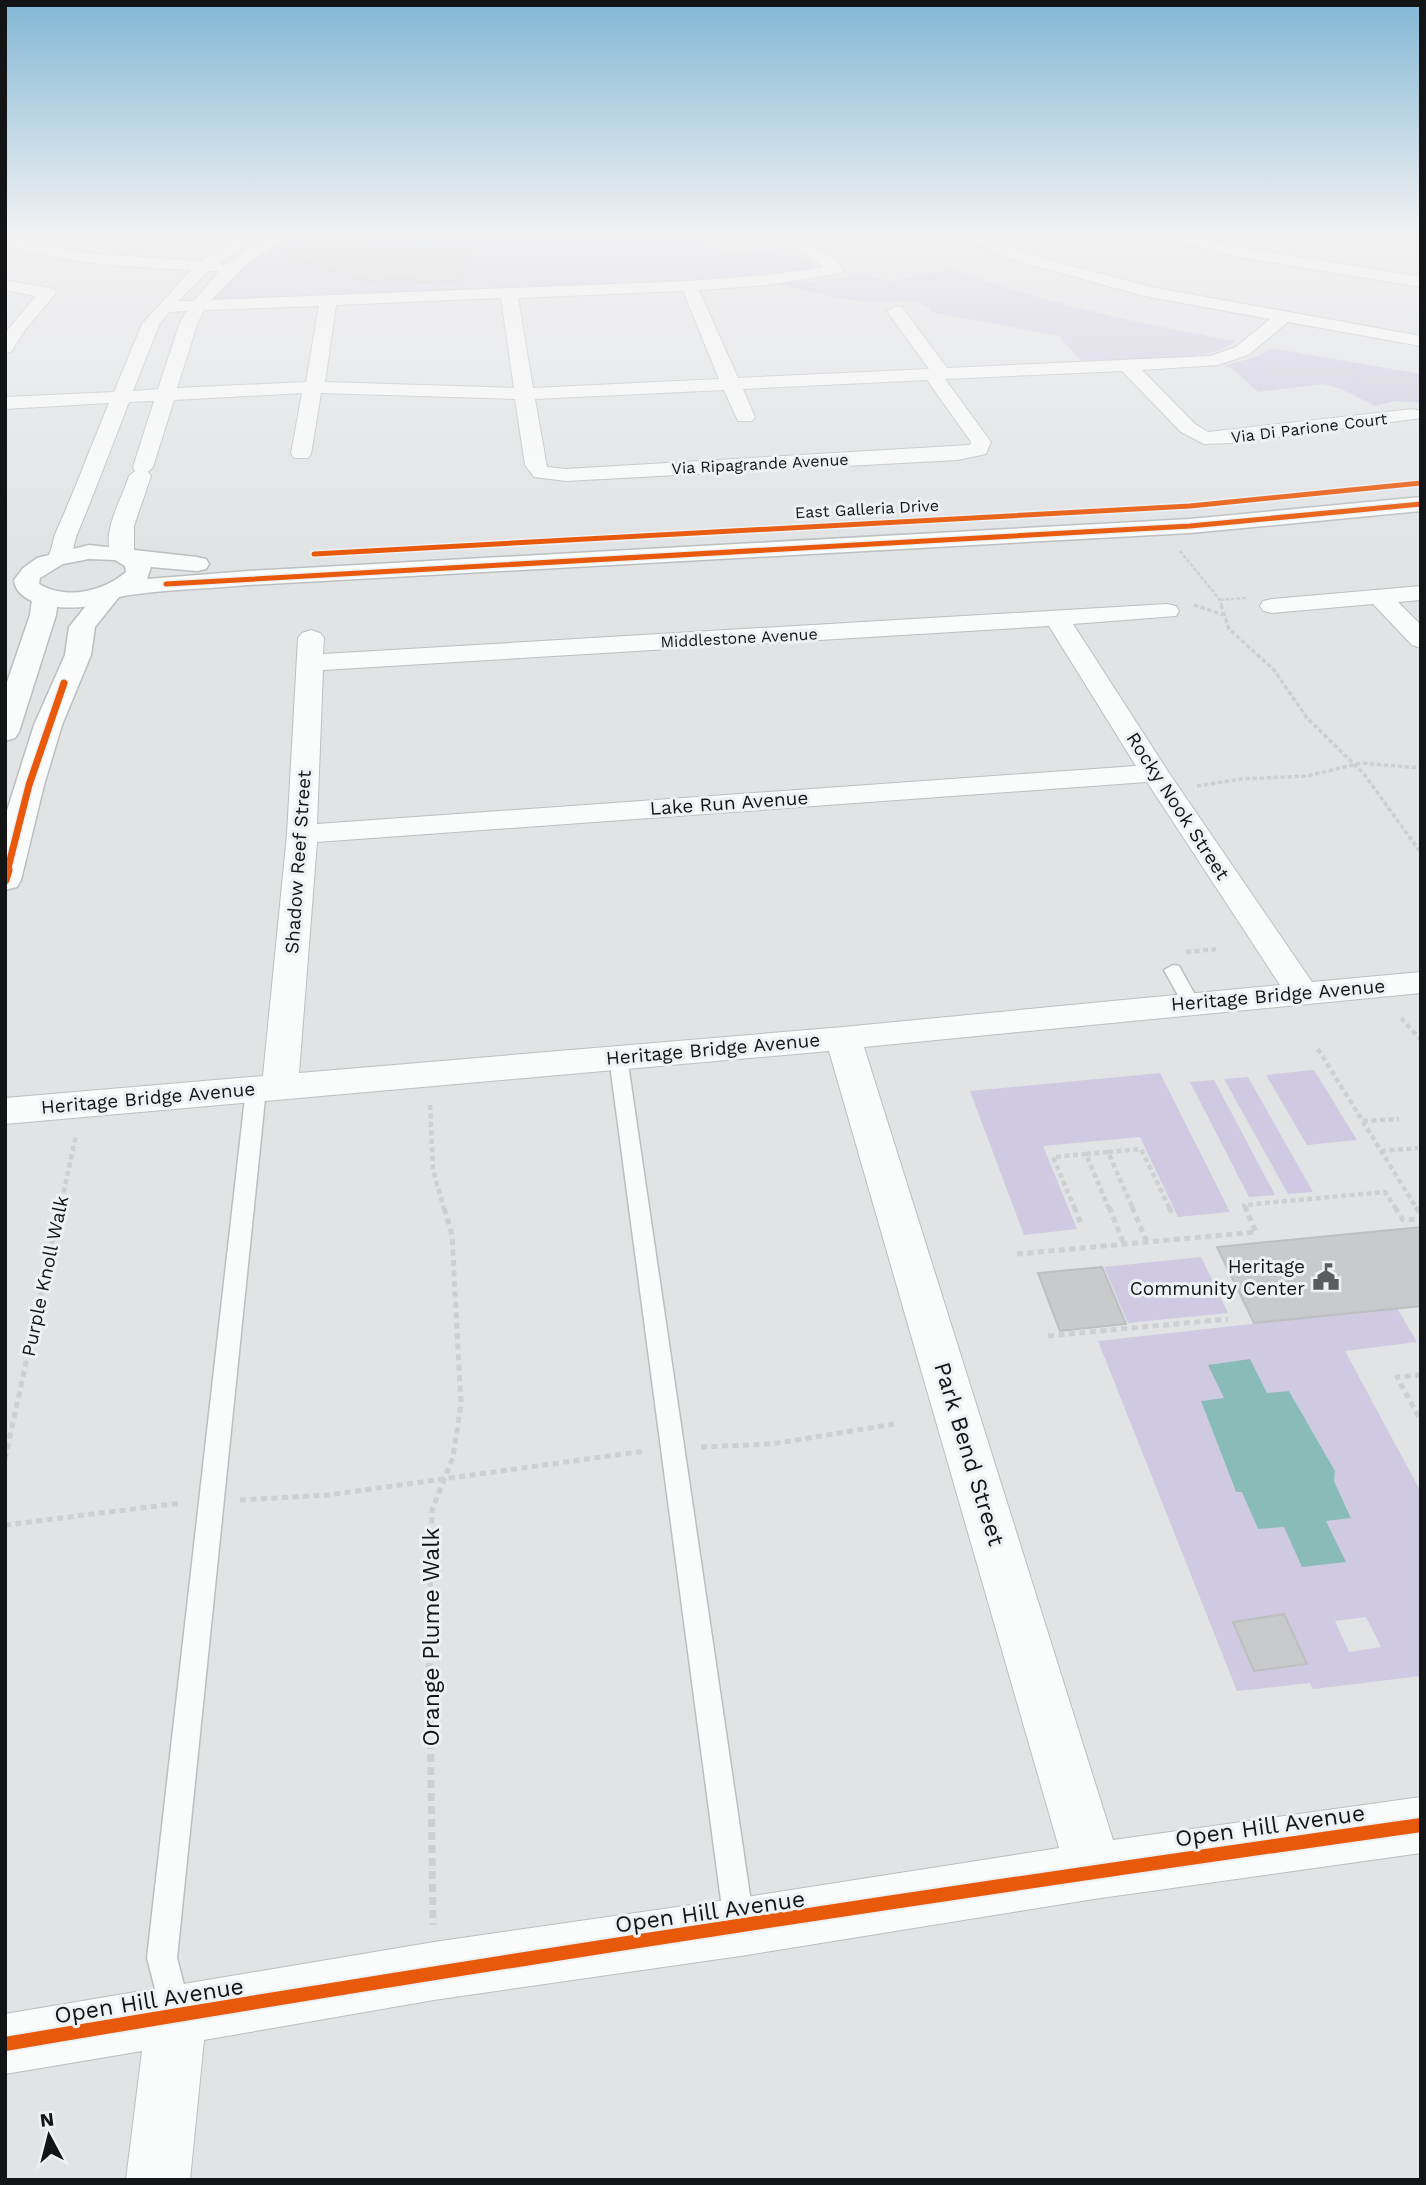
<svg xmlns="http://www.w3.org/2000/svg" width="1426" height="2185" viewBox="0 0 1426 2185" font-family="'Work Sans',sans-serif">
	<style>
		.green { fill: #cfcae1; fill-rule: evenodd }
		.water { fill: #89bbb8 }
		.building { fill: #c8cacb; stroke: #bdbfc1; stroke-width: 2 }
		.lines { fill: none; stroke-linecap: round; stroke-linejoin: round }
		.service-casing { stroke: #bcbebf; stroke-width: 3 }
		.minor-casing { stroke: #bcbebf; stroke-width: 2 }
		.tertiary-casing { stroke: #bcbebf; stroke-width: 3 }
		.secondary-casing { stroke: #bcbebf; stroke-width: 3 }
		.path-far5 { stroke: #cecfd0; stroke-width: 2; stroke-dasharray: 2.5 2; stroke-linecap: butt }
		.path-far4 { stroke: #cecfd0; stroke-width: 2.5; stroke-dasharray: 3.5 2; stroke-linecap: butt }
		.path-far3 { stroke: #cecfd0; stroke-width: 3.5; stroke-dasharray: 4.5 2.5; stroke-linecap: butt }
		.path-far2 { stroke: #cecfd0; stroke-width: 4.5; stroke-dasharray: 5 3.5; stroke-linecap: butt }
		.path-far1 { stroke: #cecfd0; stroke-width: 5; stroke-dasharray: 6 4.5; stroke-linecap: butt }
		.path { stroke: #cecfd0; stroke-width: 7; stroke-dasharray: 8 5; stroke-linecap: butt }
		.service { fill: #fafbfb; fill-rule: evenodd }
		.minor { fill: #fafbfb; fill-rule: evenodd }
		.tertiary { fill: #fafbfb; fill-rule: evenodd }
		.secondary { fill: #fafbfb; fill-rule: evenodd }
		.cycleway-far3-casing { stroke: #edf1f4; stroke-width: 8 }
		.cycleway-far2-casing { stroke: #edf1f4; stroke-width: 10 }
		.cycleway-far1-casing { stroke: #edf1f4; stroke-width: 13 }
		.cycleway-casing { stroke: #edf1f4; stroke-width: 18 }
		.cycleway-far3 { stroke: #e8590c; stroke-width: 5 }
		.cycleway-far2 { stroke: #e8590c; stroke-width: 7 }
		.cycleway-far1 { stroke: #e8590c; stroke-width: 9 }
		.cycleway { stroke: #e8590c; stroke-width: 14 }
		.labels { text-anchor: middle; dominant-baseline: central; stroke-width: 6; stroke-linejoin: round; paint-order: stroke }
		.far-street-label { font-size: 16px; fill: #131416; stroke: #edf1f4 }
		.street-label { font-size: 19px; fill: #131416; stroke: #edf1f4 }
		.poi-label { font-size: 19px; fill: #131416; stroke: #edf1f4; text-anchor: end }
		.near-street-label { font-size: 23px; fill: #131416; stroke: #edf1f4 }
	</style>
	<rect width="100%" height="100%" fill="#e1e3e5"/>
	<!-- green -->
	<path class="green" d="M 294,234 L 693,234 L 704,247 L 736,253 L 787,248 L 815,266 L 811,269 L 726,279 L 213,300 C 233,271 262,249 294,234 Z
		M 951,269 C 1043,303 1139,324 1236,341 C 1207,364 1121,360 1082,362 L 1059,336 L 930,312 L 931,309 C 912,297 893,303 873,302 C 841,301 807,290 776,284 L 838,279 L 859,274 L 893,281 Z
		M 1271,348 L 1421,374 L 1421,403 L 1396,401 L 1375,406 L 1339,388 L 1323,384 L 1258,392 L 1232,368 L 1224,366 L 1259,356 Z
		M 1314,1070 L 1357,1140 L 1307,1145 L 1266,1075 Z
		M 1160,1073 L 1230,1212 L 1178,1217 L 1140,1137 L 1043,1146 L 1077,1229 L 1024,1235 L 970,1091 Z
		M 1248,1077 L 1313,1192 L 1288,1194 L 1224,1079 Z
		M 1214,1080 L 1275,1195 L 1249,1197 L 1190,1082 Z
		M 1201,1257 L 1228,1313 L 1128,1323 L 1104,1267 Z
		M 1397,1308 L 1417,1342 L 1345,1351 L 1421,1492 L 1421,1676 L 1313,1689 L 1310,1683 L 1237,1691 L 1098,1341 ZM 1289,1391 L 1335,1471 L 1334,1481 L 1351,1517 L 1258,1529 L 1242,1491 L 1236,1492 L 1201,1401 ZM 1366,1617 L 1381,1647 L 1349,1652 L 1335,1621 Z"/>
	<!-- water -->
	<path class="water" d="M 385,234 L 445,234 L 466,240 L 424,246 L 395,242 L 393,235 Z
		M 1250,1359 L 1267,1393 L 1289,1391 L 1335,1471 L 1334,1481 L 1351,1518 L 1326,1521 L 1346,1562 L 1302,1567 L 1284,1527 L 1258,1529 L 1242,1492 L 1236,1492 L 1201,1401 L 1224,1398 L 1208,1365 Z"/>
	<!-- building -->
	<path class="building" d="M 365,238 L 360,249 L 470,248 L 460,282 L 415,283 L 416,279 L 366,281 L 284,256 L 285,249 L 311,249 L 314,240 Z
		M 1421,1227 L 1421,1306 L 1254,1323 L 1217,1247 Z
		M 1102,1267 L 1126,1324 L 1060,1331 L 1038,1273 Z
		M 1284,1614 L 1307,1664 L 1254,1671 L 1233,1622 Z"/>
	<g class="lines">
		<defs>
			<path id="service" d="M 1173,965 L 1179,966 L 1199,1002 L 1196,1006 L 1190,1008 L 1184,1006 L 1164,970 Z
				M 618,1051 L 625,1053 L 627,1057 L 754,1923 L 750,1934 L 739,1938 L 728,1934 L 724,1923 L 609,1057 L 611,1053 Z
				M 256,1083 L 263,1084 L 266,1089 L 177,1958 L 191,2012 L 186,2023 L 175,2028 L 164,2023 L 147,1958 L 246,1089 L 249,1084 Z"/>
			<path id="minor" d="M 242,234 L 261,234 L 219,263 L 224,266 L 273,234 L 292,234 L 247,264 L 211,300 L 689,281 L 768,275 L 824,267 L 775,234 L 793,234 L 835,259 L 843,270 L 841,273 L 768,285 L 699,290 L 738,378 L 929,369 L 887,311 L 896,306 L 902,307 L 947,368 L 1210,356 L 1236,347 L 1270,319 L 1144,296 L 1011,259 L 957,234 L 977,234 L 1023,253 L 1151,287 L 1421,336 L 1421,346 L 1288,322 L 1248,355 L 1218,365 L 1142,370 L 1195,424 L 1208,432 L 1413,409 L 1420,411 L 1421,418 L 1232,443 L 1204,444 L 1181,432 L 1122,371 L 945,379 L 991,442 L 986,454 L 957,460 L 566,481 L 534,477 L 525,465 L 515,399 L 321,393 L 311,454 L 308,458 L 294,458 L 291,454 L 302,393 L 174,400 L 153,467 L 148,472 L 151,476 L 134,526 L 134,555 L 130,560 L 114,560 C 98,537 122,499 129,476 L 135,471 L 133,467 L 154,401 L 129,402 C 112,446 96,489 78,532 C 73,543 75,552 67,563 L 51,563 L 47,558 C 53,549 52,541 56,532 C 75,490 91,446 109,403 L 5,409 L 5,397 L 114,392 L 142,324 L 191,270 C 128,267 66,264 5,245 L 5,235 L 34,244 L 83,253 L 201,261 ZM 209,271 L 219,271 L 194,301 L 178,301 ZM 683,291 L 719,379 L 533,388 L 518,298 ZM 501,298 L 514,388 L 325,382 L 336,305 ZM 319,306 L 306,382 L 177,388 L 198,322 L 204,310 ZM 187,311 L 180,322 L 158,389 L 133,391 L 159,325 L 169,312 ZM 927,380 L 971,442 L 970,445 L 566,469 L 547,467 L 535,399 L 724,390 L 738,421 L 752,421 L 755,417 L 743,389 Z
				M 1156,234 L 1182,234 L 1238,247 L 1421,277 L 1421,287 L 1238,257 L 1159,237 Z
				M 5,280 L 54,289 L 56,293 L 25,330 L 11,352 L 5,353 L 5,333 L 36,296 L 5,290 Z
				M 1421,586 L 1421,600 L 1398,602 L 1421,625 L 1421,648 L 1412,645 L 1373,604 L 1272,613 L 1263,611 L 1260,606 L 1263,601 L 1272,599 Z
				M 1167,604 L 1176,606 L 1179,611 L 1176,616 L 1073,624 L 1169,773 L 1312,982 L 1421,972 L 1421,993 L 864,1047 L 1113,1840 L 1421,1797 L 1421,1853 L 1094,1899 L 740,1956 L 434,2000 L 204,2040 L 190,2180 L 126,2180 L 142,2051 L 5,2074 L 5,2014 L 434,1942 L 740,1898 L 1059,1848 L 829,1051 L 5,1124 L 5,1098 L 263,1076 L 287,834 L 298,638 L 302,633 L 311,630 L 320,633 L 324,638 L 323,654 ZM 1049,626 L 1136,766 L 317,824 L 323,670 ZM 1147,782 L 1280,985 L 843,1027 L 299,1073 L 317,842 Z"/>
			<path id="tertiary" d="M 110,584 L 119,587 L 123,592 L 95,627 L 91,655 L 62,725 L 44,785 L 21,880 L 17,887 L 5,890 L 5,817 L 34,725 L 65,655 L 69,627 L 101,587 Z
				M 42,588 L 51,591 L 58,600 L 56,615 L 19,732 L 15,738 L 5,741 L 5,688 L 30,615 L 32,600 L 29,596 L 33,591 Z"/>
			<path id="secondary" d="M 1421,497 L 1421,511 L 1190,533 L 248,585 C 207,589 165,589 124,596 C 112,598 100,604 88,606 C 67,610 17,608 14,580 L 23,568 L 37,558 L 89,545 L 197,557 L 206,559 L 209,564 L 206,569 L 197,571 L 151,567 L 147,579 L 248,571 L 1190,519 ZM 89,559 L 115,560 L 125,566 L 126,572 C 103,592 66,600 39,584 L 40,578 L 63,564 Z"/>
		</defs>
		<!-- service casing -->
		<use href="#service" class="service-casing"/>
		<!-- minor casing -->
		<use href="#minor" class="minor-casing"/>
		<!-- tertiary casing -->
		<use href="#tertiary" class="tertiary-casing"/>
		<!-- secondary casing -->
		<use href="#secondary" class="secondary-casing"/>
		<!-- path-far5 -->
		<path class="path-far5" d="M 932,277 L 963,281 L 965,285 L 947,289 L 923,285 L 923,280 Z
			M 940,289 L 933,298 C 975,321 1029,316 1075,322 C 1098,325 1121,333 1143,339
			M 844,291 L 880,297
			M 1262,366 C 1315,377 1370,370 1421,389"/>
		<!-- path-far4 -->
		<path class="path-far4" d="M 1180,551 L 1220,600 L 1222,606
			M 1220,600 L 1247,598
			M 1194,605 L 1198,606"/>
		<!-- path-far3 -->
		<path class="path-far3" d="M 1194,605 L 1224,615
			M 1221,605 L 1229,629 L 1274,670 L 1307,718 L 1364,774 L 1421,853
			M 1197,786 L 1241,779 L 1307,776 L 1361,763 L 1421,768"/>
		<!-- path-far2 -->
		<path class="path-far2" d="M 1186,952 L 1216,949
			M 1401,1018 L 1421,1040
			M 1318,1049 L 1417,1209
			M 430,1105 L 433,1170 L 444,1209
			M 1363,1121 L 1399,1119
			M 1381,1151 L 1418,1148
			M 1108,1152 L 1141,1149 L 1170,1209
			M 60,1209 L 76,1135
			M 1075,1209 L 1053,1157 L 1086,1154
			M 1109,1209 L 1086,1154 L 1108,1152 L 1133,1209
			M 1246,1209 L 1244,1205 L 1385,1192 L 1396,1209"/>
		<!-- path-far1 -->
		<path class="path-far1" d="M 1074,1207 L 1082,1226
			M 1109,1207 L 1124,1244
			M 1132,1207 L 1147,1242
			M 1169,1207 L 1173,1216
			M 1395,1207 L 1403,1220 L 1421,1219
			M 1416,1207 L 1421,1215
			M 1017,1254 L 1256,1232 L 1245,1207
			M 1048,1336 L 1228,1319
			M 1421,1375 L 1397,1377 L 1421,1421
			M 701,1447 L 772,1444 L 894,1424
			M 5,1459 L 60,1207
			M 240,1500 L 328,1495 L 645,1451
			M 5,1525 L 181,1503
			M 429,1639 L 432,1510 L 453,1457 L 461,1404 L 452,1235 L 444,1207"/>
		<!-- path -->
		<path class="path" d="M 429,1637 L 433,1925"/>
		<!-- service -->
		<use href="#service" class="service"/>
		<!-- minor -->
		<use href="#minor" class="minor"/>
		<!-- tertiary -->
		<use href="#tertiary" class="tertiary"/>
		<!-- secondary -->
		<use href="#secondary" class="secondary"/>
		<defs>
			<path id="cycleway-far3" d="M 314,554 L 1190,506 L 1421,483
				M 166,584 L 1190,526 L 1421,504"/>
			<path id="cycleway-far2" d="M 7,872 L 29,785 L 64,683"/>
			<path id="cycleway-far1" d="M 5,880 L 8,870"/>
			<path id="cycleway" d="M 5,2044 C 476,1964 948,1892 1421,1825"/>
		</defs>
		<!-- cycleway-far3 casing -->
		<use href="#cycleway-far3" class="cycleway-far3-casing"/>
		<!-- cycleway-far2 casing -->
		<use href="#cycleway-far2" class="cycleway-far2-casing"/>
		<!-- cycleway-far1 casing -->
		<use href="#cycleway-far1" class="cycleway-far1-casing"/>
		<!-- cycleway casing -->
		<use href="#cycleway" class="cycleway-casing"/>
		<!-- cycleway-far3 -->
		<use href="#cycleway-far3" class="cycleway-far3"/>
		<!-- cycleway-far2 -->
		<use href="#cycleway-far2" class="cycleway-far2"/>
		<!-- cycleway-far1 -->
		<use href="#cycleway-far1" class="cycleway-far1"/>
		<!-- cycleway -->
		<use href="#cycleway" class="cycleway"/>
	</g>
	<!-- sky -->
	<linearGradient id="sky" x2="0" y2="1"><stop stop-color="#82b7d5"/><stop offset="0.43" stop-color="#f2f2f3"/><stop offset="1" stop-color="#f2f2f3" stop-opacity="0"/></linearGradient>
	<rect width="1426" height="540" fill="url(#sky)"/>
	<!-- icons -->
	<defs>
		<symbol id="civic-bare" viewBox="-9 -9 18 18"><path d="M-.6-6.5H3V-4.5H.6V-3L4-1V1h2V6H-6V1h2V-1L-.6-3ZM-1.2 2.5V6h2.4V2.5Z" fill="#5b5c5e" stroke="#edf1f4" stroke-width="2.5" paint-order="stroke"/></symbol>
	</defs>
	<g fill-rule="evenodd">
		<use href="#civic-bare" x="1307" y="1258" width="38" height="38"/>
	</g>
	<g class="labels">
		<!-- far-street labels -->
		<g class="far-street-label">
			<text transform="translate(1309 428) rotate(-7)">Via Di Parione Court</text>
			<text transform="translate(760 464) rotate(-3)">Via Ripagrande Avenue</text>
			<text transform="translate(867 509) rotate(-3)">East Galleria Drive</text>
			<text transform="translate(739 638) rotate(-3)">Middlestone Avenue</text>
		</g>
		<!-- street labels -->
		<g class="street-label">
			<text transform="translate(729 803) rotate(-4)">Lake Run Avenue</text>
			<text transform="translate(1178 806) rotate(57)">Rocky Nook Street</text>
			<text transform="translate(298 862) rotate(-86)">Shadow Reef Street</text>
			<text transform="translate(1278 995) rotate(-5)">Heritage Bridge Avenue</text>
			<text transform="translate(713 1049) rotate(-5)">Heritage Bridge Avenue</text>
			<text transform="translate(148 1098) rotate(-5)">Heritage Bridge Avenue</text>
			<text transform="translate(45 1276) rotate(-78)">Purple Knoll Walk</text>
		</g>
		<!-- poi labels -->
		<g class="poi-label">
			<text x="1305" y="1266">Heritage<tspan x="1305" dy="22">Community Center</tspan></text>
		</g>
		<!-- near-street labels -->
		<g class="near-street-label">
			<text transform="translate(969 1454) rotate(73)">Park Bend Street</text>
			<text transform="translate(431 1637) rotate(-90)">Orange Plume Walk</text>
			<text transform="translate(1270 1826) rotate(-8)">Open Hill Avenue</text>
			<text transform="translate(710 1912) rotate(-8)">Open Hill Avenue</text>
			<text transform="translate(149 2001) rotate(-9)">Open Hill Avenue</text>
		</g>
	</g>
	<!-- border -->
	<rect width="1426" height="2185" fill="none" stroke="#131416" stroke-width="14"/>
	<!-- north arrow -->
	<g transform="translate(49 2136) rotate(353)" stroke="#edf1f4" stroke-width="5" paint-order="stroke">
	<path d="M0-5L12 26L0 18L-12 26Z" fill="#131416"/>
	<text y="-10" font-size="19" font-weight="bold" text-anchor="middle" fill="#131416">N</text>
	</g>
</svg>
